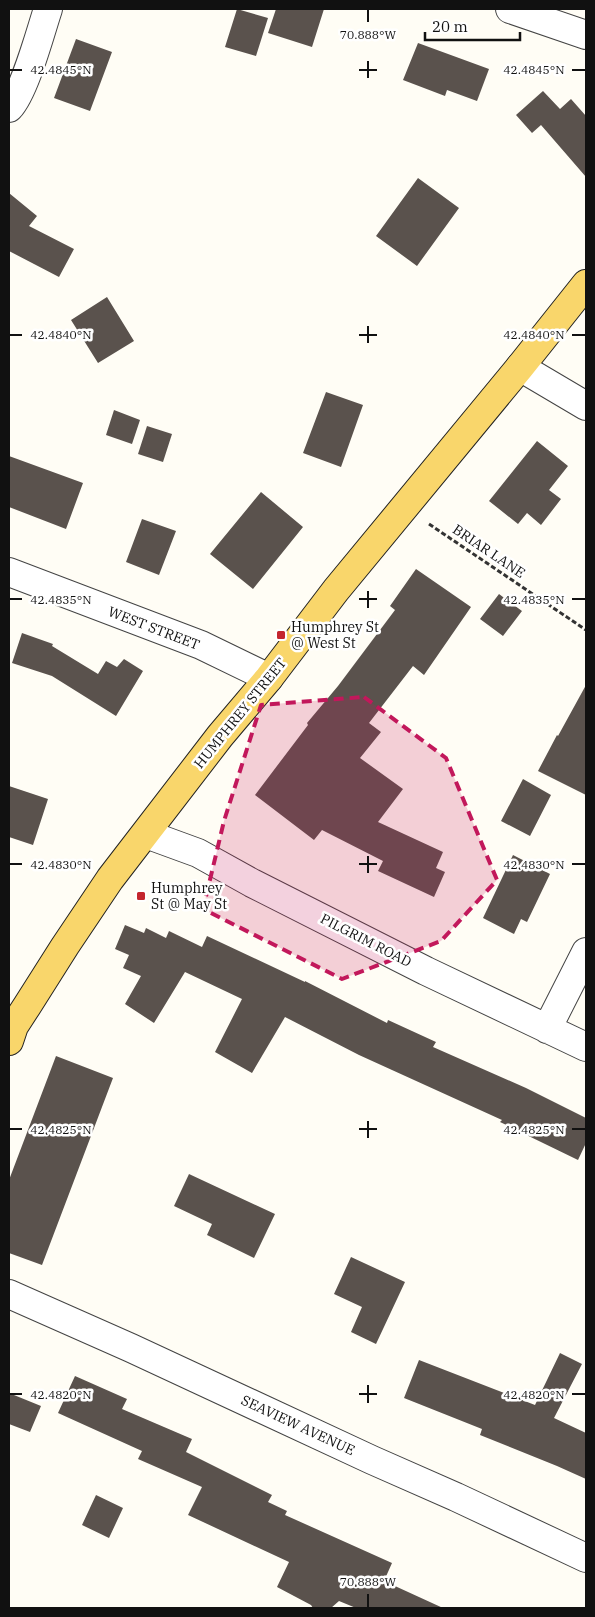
<svg xmlns="http://www.w3.org/2000/svg" width="595" height="1617" viewBox="0 0 595 1617" font-family="'IBM Plex Serif',serif">
	<style>
		.building { fill: #5a524d }
		.lines { fill: none; stroke-linecap: round; stroke-linejoin: round }
		.minor-casing { stroke: #444; stroke-width: 30 }
		.major-casing { stroke: #222; stroke-width: 30 }
		.path { stroke: #333; stroke-width: 3; stroke-dasharray: 5 2.5; stroke-linecap: butt }
		.minor { stroke: #fff; stroke-width: 28 }
		.major { stroke: #f9d66b; stroke-width: 28 }
		.marked { fill: #c2185b; fill-opacity: 0.2; stroke: #c2185b; stroke-width: 4; stroke-dasharray: 10 6; stroke-linejoin: round }
		.ticks { fill: none; stroke: #111; stroke-width: 2 }
		.poi-dot { fill: #c4262e; stroke: #fff; stroke-width: 2 }
		.labels { text-anchor: middle; dominant-baseline: central; stroke-width: 5; stroke-linejoin: round; paint-order: stroke }
		.street-label { font-size: 14px; fill: #111; stroke: #fff }
		.poi-label { font-size: 14px; fill: #111; stroke: #fff; text-anchor: start }
		.ticks-label { font-size: 12px; text-anchor: middle; fill: #111; stroke: #fff; stroke-width: 5; stroke-linejoin: round; paint-order: stroke }
	</style>
	<rect width="100%" height="100%" fill="#fffdf5"/>
	<!-- building -->
	<path class="building" d="M 237,9 L 268,18 L 256,56 L 225,47 Z
		M 276,9 L 324,9 L 312,47 L 268,33 Z
		M 76,39 L 112,52 L 90,111 L 54,98 Z
		M 418,43 L 489,69 L 477,101 L 447,90 L 445,96 L 403,80 Z
		M 543,91 L 560,109 L 571,99 L 586,116 L 586,177 L 541,125 L 532,133 L 516,115 Z
		M 418,178 L 459,208 L 417,266 L 376,236 Z
		M 9,193 L 37,216 L 29,226 L 74,249 L 59,277 L 9,251 Z
		M 107,297 L 134,341 L 98,363 L 71,320 Z
		M 326,392 L 363,405 L 341,467 L 303,453 Z
		M 114,410 L 140,420 L 132,444 L 106,435 Z
		M 147,426 L 172,434 L 163,462 L 138,454 Z
		M 537,441 L 568,466 L 549,490 L 561,499 L 541,525 L 527,513 L 518,524 L 489,501 Z
		M 9,456 L 83,483 L 66,529 L 9,507 Z
		M 261,492 L 303,527 L 253,589 L 210,554 Z
		M 142,519 L 176,531 L 159,575 L 126,562 Z
		M 416,569 L 471,607 L 424,675 L 413,666 L 369,723 L 381,732 L 360,758 L 403,789 L 378,822 L 443,852 L 436,868 L 445,872 L 434,897 L 378,871 L 383,861 L 322,830 L 314,840 L 255,795 L 308,725 L 307,723 L 338,686 L 395,610 L 390,606 Z
		M 499,594 L 522,611 L 503,636 L 480,619 Z
		M 22,633 L 53,644 L 52,646 L 98,674 L 106,661 L 117,667 L 124,659 L 143,671 L 116,716 L 52,676 L 12,663 Z
		M 586,685 L 586,795 L 538,771 L 557,735 L 558,736 Z
		M 523,779 L 551,795 L 530,836 L 501,821 Z
		M 9,786 L 48,799 L 33,845 L 9,837 Z
		M 513,855 L 550,874 L 527,922 L 521,919 L 514,934 L 483,918 Z
		M 125,925 L 144,933 L 146,928 L 166,938 L 169,931 L 202,947 L 207,936 L 305,982 L 305,981 L 387,1023 L 388,1020 L 436,1042 L 433,1047 L 526,1088 L 586,1118 L 586,1143 L 578,1160 L 500,1122 L 502,1120 L 359,1055 L 285,1017 L 252,1073 L 215,1052 L 242,999 L 185,972 L 154,1023 L 125,1004 L 141,976 L 123,968 L 129,955 L 115,949 Z
		M 56,1056 L 113,1078 L 42,1265 L 9,1253 L 9,1180 Z
		M 189,1174 L 275,1214 L 254,1258 L 207,1235 L 212,1224 L 174,1206 Z
		M 351,1257 L 405,1282 L 376,1344 L 351,1332 L 362,1307 L 334,1294 Z
		M 560,1353 L 582,1364 L 554,1418 L 586,1433 L 586,1479 L 557,1466 L 480,1435 L 482,1429 L 404,1398 L 419,1360 L 535,1405 Z
		M 75,1376 L 127,1399 L 122,1409 L 192,1439 L 186,1452 L 272,1495 L 268,1502 L 287,1511 L 285,1515 L 392,1563 L 384,1581 L 443,1608 L 356,1608 L 339,1601 L 331,1608 L 313,1608 L 311,1605 L 277,1587 L 289,1562 L 188,1515 L 202,1487 L 138,1459 L 142,1451 L 58,1413 Z
		M 9,1393 L 41,1406 L 30,1432 L 9,1424 Z
		M 96,1495 L 123,1508 L 109,1538 L 82,1525 Z"/>
	<g class="lines">
		<defs>
			<path id="minor" d="M 510,9 L 586,35
				M 9,108 C 25,91 40,33 48,9
				M 520,367 L 586,406
				M 9,572 L 201,645 L 269,678
				M 146,834 L 198,853 L 252,883 L 426,971 L 586,1047
				M 547,1029 L 586,952
				M 9,1294 L 131,1348 L 372,1460 L 456,1497 L 586,1558"/>
			<path id="major" d="M 9,1041 L 14,1026 L 27,1006 L 65,946 L 110,879 L 220,736 L 269,678 L 336,590 L 520,367 L 586,284"/>
		</defs>
		<!-- minor casing -->
		<use href="#minor" class="minor-casing"/>
		<!-- major casing -->
		<use href="#major" class="major-casing"/>
		<!-- path -->
		<path class="path" d="M 429,524 L 586,630"/>
		<!-- minor -->
		<use href="#minor" class="minor"/>
		<!-- major -->
		<use href="#major" class="major"/>
	</g>
	<!-- marked area -->
	<path class="marked" d="M 364,697 L 446,758 L 497,880 L 441,941 L 342,979 L 203,909 L 224,821 L 261,705 Z"/>
	<!-- ticks -->
	<path class="ticks" d="M 368,10 L 368,22M 368,61 L 368,78M 10,70 L 22,70M 359,70 L 377,70M 572,70 L 585,70M 368,326 L 368,343M 10,335 L 22,335M 359,335 L 377,335M 572,335 L 585,335M 368,591 L 368,608M 10,599 L 22,599M 359,599 L 377,599M 572,599 L 585,599M 368,856 L 368,873M 10,864 L 22,864M 359,864 L 377,864M 572,864 L 585,864M 368,1121 L 368,1138M 10,1129 L 22,1129M 359,1129 L 377,1129M 572,1129 L 585,1129M 368,1385 L 368,1403M 10,1394 L 22,1394M 359,1394 L 377,1394M 572,1394 L 585,1394M 368,1594 L 368,1607"/>
	<!-- markers -->
	<g class="poi-dot">
		<rect x="276" y="630" width="10" height="10" rx="2.5"/>
		<rect x="136" y="891" width="10" height="10" rx="2.5"/>
	</g>
	<g class="labels">
		<!-- street labels -->
		<g class="street-label">
			<text transform="translate(489 551) rotate(34)">BRIAR LANE</text>
			<text transform="translate(154 628) rotate(21)">WEST STREET</text>
			<text transform="translate(240 713) rotate(-51)">HUMPHREY STREET</text>
			<text transform="translate(366 940) rotate(27)">PILGRIM ROAD</text>
			<text transform="translate(298 1425) rotate(25)">SEAVIEW AVENUE</text>
		</g>
		<!-- poi labels -->
		<g class="poi-label">
			<text x="291" y="627">Humphrey St<tspan x="291" dy="16">@ West St</tspan></text>
			<text x="151" y="888">Humphrey<tspan x="151" dy="16">St @ May St</tspan></text>
		</g>
	</g>
	<g class="ticks-label">
		<text x="368" y="39">70.888°W</text>
		<text x="61" y="74">42.4845°N</text>
		<text x="534" y="74">42.4845°N</text>
		<text x="61" y="339">42.4840°N</text>
		<text x="534" y="339">42.4840°N</text>
		<text x="61" y="604">42.4835°N</text>
		<text x="534" y="604">42.4835°N</text>
		<text x="61" y="869">42.4830°N</text>
		<text x="534" y="869">42.4830°N</text>
		<text x="61" y="1134">42.4825°N</text>
		<text x="534" y="1134">42.4825°N</text>
		<text x="61" y="1399">42.4820°N</text>
		<text x="534" y="1399">42.4820°N</text>
		<text x="368" y="1586">70.888°W</text>
	</g>
	<!-- border -->
	<rect width="595" height="1617" fill="none" stroke="#111111" stroke-width="20"/>
	<!-- scale -->
	<path d="M425 32v8h95v-8" fill="none" stroke="#111111" stroke-width="2.5"/>
	<text x="432" y="32" font-size="15" fill="#111111" stroke="#ffffff" stroke-width="4" paint-order="stroke">20 m</text>
</svg>
